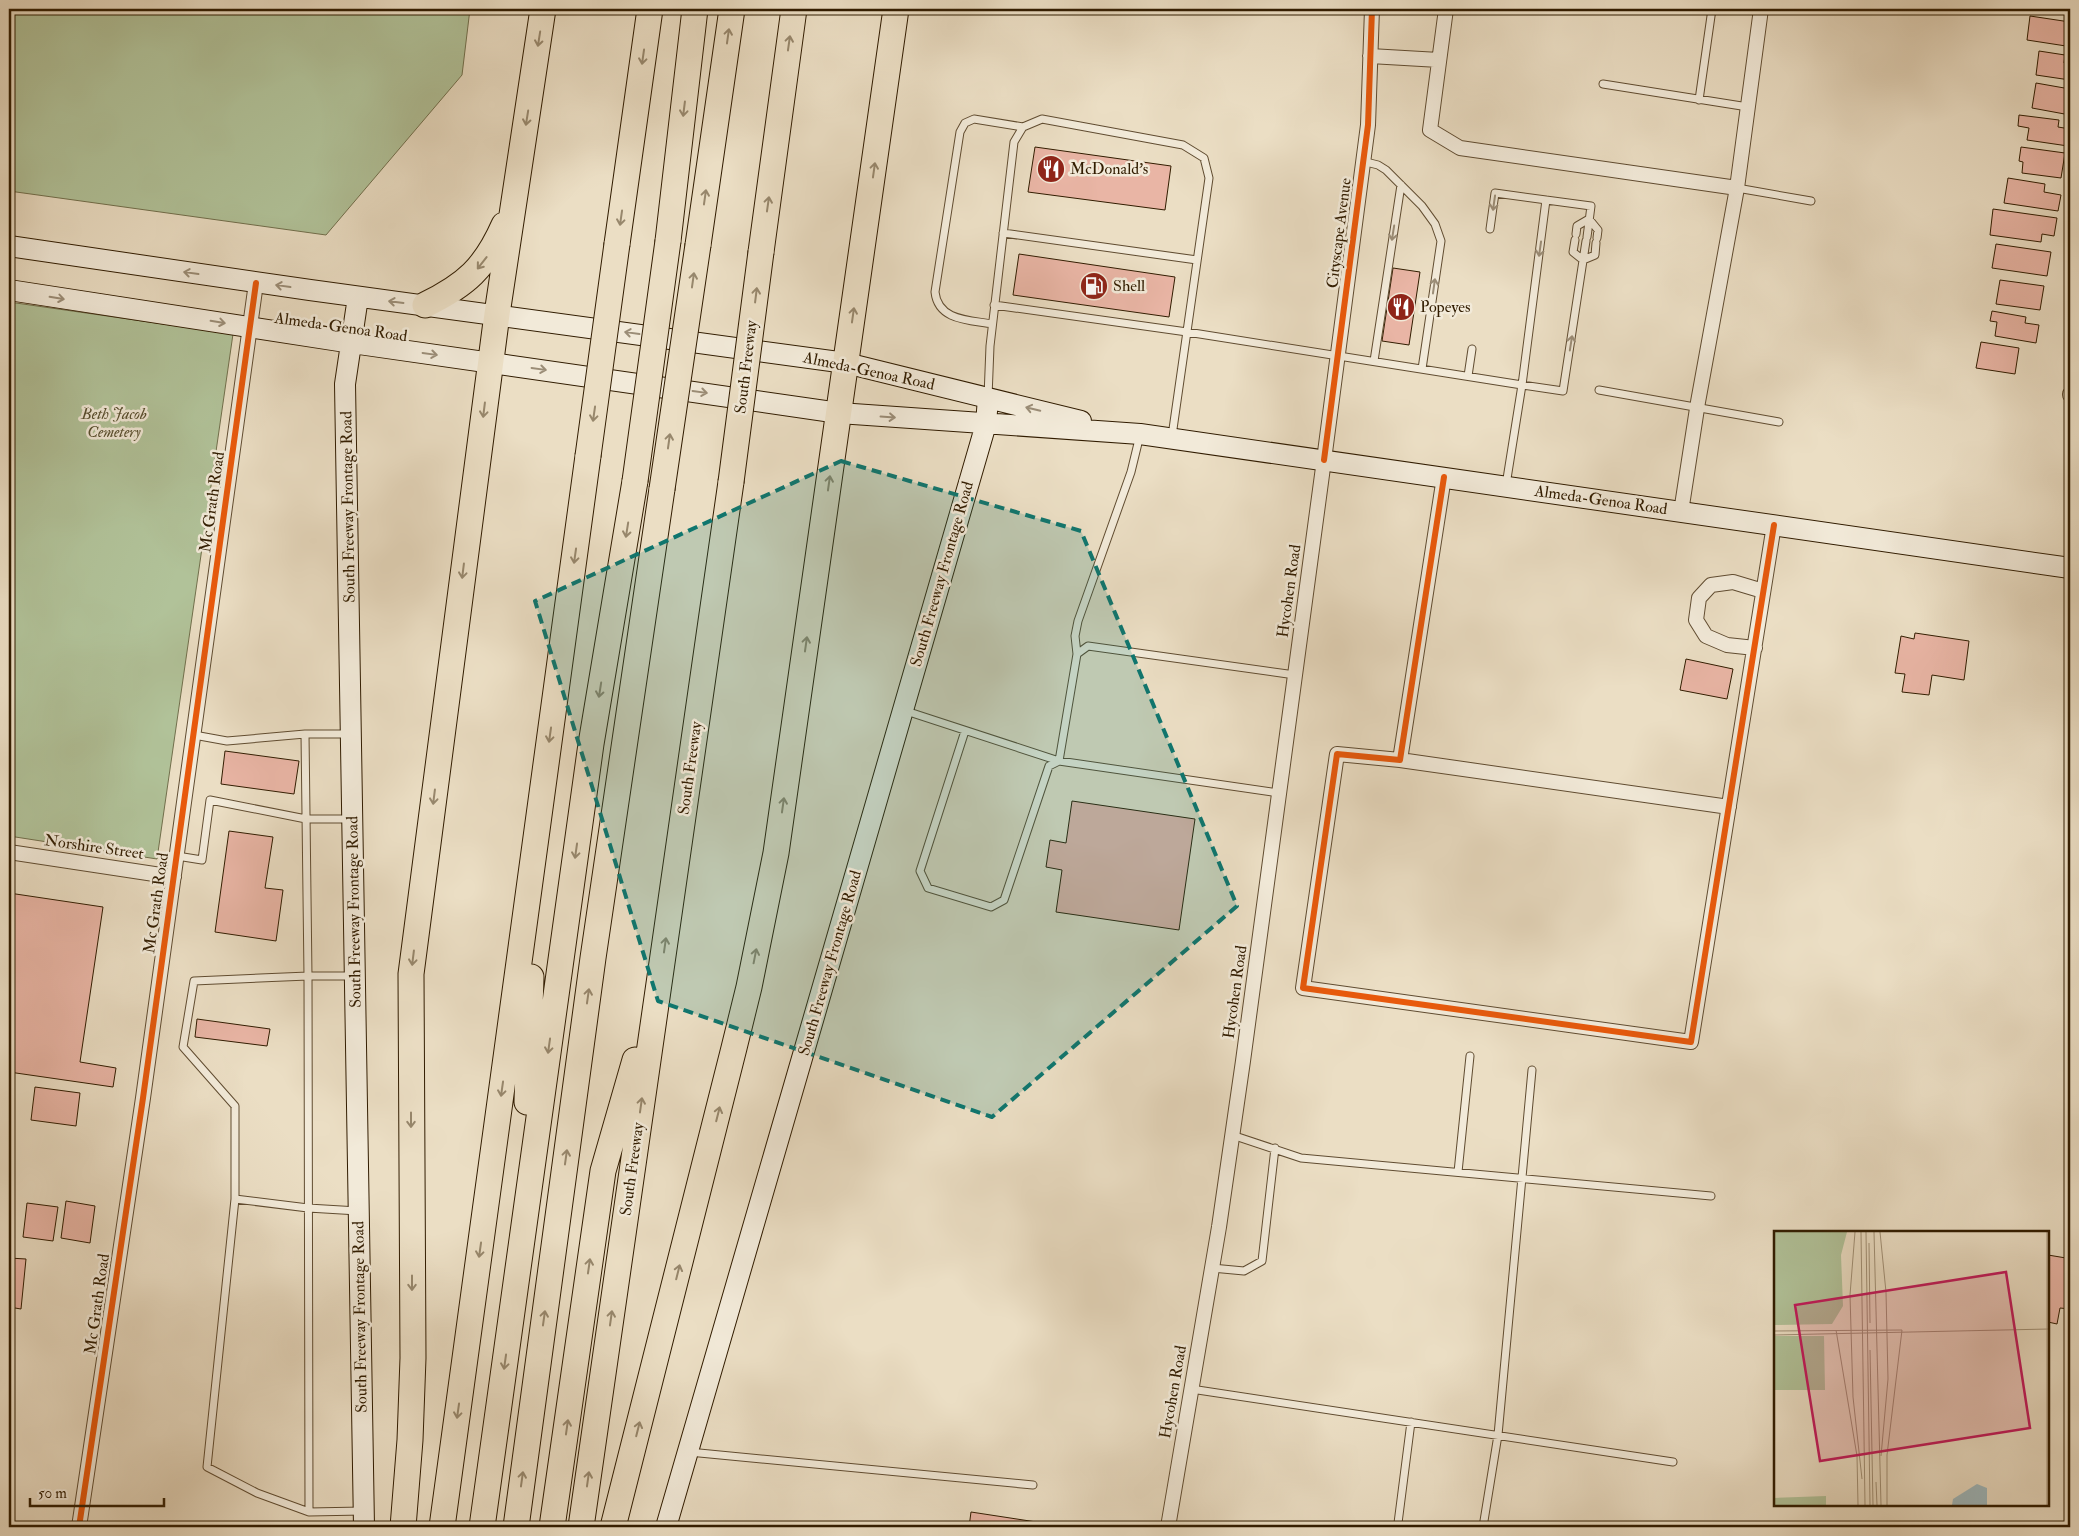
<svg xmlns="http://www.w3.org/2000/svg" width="2079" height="1536" viewBox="0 0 2079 1536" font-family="'IM FELL Double Pica',serif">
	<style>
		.green { fill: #b1c299; stroke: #716f4c }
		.building { fill: #e9b5a5; stroke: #311c00 }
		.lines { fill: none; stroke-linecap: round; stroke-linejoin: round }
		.service-casing { stroke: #604c31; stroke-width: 9 }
		.minor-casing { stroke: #604c31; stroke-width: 16 }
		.secondary-casing { stroke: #311c00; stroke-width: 22 }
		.motorway-casing { stroke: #311c00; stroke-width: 27 }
		.service { stroke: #f2ead9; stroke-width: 7 }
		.minor { stroke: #f2ead9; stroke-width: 14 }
		.secondary { stroke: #f2ead9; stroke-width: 20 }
		.motorway { stroke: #ebdec4; stroke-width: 25 }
		.motorway-bridge-casing { stroke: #311c00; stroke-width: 27; stroke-linecap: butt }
		.motorway-bridge { stroke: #ebdec4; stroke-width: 25 }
		.cycleway-casing { stroke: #f2ead9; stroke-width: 9 }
		.cycleway { stroke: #e8590c; stroke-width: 6 }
		.oneway { stroke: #97876c }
		.oneway2 { stroke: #9b8d77 }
		.marked { fill: #0f766e; fill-opacity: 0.2; stroke: #0f766e; stroke-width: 4; stroke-dasharray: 10 6; stroke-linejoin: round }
		.labels { text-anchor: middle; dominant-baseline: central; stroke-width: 5; stroke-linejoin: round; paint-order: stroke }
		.poi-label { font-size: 16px; fill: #311c00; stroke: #f2ead9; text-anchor: start }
		.street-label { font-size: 16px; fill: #311c00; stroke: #f2ead9 }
		.park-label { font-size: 16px; font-style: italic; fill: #574e2e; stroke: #f2ead9 }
		.inset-road { fill: none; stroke: #a19076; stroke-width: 1 }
		.view { fill: #c2185b; fill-opacity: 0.15; stroke: #c2185b; stroke-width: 2.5 }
		.inset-edge { fill: none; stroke: #311c00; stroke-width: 2.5 }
	</style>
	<rect width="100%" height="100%" fill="#ebdec4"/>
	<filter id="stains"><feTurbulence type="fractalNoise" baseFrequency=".004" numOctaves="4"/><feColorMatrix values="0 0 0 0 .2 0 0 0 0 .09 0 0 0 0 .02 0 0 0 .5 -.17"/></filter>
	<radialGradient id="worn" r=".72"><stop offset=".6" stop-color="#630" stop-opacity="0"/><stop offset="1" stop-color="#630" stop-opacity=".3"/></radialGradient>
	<!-- green -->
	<path class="green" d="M 9,9 L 470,9 L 462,75 L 326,235 L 9,191 Z
		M 9,302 L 233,334 L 157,859 L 9,836 Z"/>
	<!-- building -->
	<path class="building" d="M 2048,9 L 2070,9 L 2070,15 L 2047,11 Z
		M 2030,16 L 2070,22 L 2070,39 L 2068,39 L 2066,46 L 2027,40 Z
		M 2039,51 L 2065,55 L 2064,63 L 2070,64 L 2070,80 L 2036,75 Z
		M 2036,83 L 2070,89 L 2070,115 L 2032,108 Z
		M 2019,115 L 2059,120 L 2058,127 L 2070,129 L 2068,146 L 2027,140 L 2029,128 L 2018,126 Z
		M 1035,147 L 1171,166 L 1165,210 L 1028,192 Z
		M 2021,147 L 2065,153 L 2061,178 L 2022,173 L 2023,162 L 2019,161 Z
		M 2008,178 L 2045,184 L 2044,192 L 2061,195 L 2058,211 L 2004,203 Z
		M 1993,209 L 2057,218 L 2054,236 L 2042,234 L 2041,242 L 1990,235 Z
		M 1996,244 L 2051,252 L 2047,276 L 1992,268 Z
		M 1019,254 L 1175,277 L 1169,317 L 1013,295 Z
		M 1393,268 L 1420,272 L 1409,345 L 1382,341 Z
		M 2000,280 L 2044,286 L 2040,310 L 1996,304 Z
		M 1992,311 L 2026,317 L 2025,323 L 2039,325 L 2036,343 L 1995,336 L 1997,322 L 1990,321 Z
		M 1981,342 L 2019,348 L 2015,374 L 1976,368 Z
		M 1915,633 L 1969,641 L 1964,680 L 1932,675 L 1929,695 L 1902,692 L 1905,674 L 1895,673 L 1901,636 L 1914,639 Z
		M 1686,659 L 1733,669 L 1727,699 L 1680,690 Z
		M 225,751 L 299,761 L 294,794 L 221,784 Z
		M 1072,801 L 1195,819 L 1179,930 L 1056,912 L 1062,870 L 1046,867 L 1050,840 L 1066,843 Z
		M 229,831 L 273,837 L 265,888 L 283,890 L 276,941 L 215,932 Z
		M 9,893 L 103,907 L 80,1062 L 116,1068 L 113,1087 L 9,1072 Z
		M 197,1019 L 270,1029 L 267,1046 L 195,1037 Z
		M 35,1087 L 80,1093 L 76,1126 L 31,1120 Z
		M 9,1188 L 11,1189 L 9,1208 Z
		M 66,1201 L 95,1206 L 90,1243 L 61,1238 Z
		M 27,1203 L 58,1207 L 53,1241 L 23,1237 Z
		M 2068,1246 L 2070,1246 L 2070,1309 L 2060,1308 L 2057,1324 L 2048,1322 L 2048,1255 L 2066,1258 Z
		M 9,1258 L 26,1259 L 21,1309 L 9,1307 Z
		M 2070,1312 L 2070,1335 L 2067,1334 Z
		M 971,1512 L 1069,1527 L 969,1527 Z"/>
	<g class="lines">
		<defs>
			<path id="service" d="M 1603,84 L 1748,107
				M 1699,100 L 1712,9
				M 1362,161 L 1378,165 L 1386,170 L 1422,206 L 1435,224 L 1441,241 L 1422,369
				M 1737,188 L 1811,201
				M 1546,200 L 1522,385 L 1563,391 L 1586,241
				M 1490,229 L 1495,193 L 1591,206 L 1587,237
				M 1003,233 L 1197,260
				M 1576,234 L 1577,226 L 1589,219 L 1598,230 L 1597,238
				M 1575,240 L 1573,252 L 1583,260 L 1595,255 L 1596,243
				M 994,305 L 1187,332 L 1522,385 L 1506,485
				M 992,324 C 970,320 938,321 935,292 L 960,132 L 965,123 L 974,119 L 1023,127
				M 1374,361 L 1401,185
				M 1468,376 L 1472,349
				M 1599,390 L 1779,422
				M 988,397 L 990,346 L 1014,142 L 1023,127 L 1042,119 L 1183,145 L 1204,158 L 1209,178 L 1172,436
				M 1077,654 L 1075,636 L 1078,621 L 1131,472 L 1140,435
				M 906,711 L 1059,761 L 1279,793
				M 965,731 L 920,871 L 928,888 L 991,907 L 1004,900 L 1049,766 L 1059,761 L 1077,654 L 1088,646 L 1295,675
				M 349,734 L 305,734 L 308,976 L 309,1512 L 363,1511
				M 194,735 L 227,741 L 305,734
				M 177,856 L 202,860 L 210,800 L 306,819 L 351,819
				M 352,976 L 308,976 L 194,981 L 183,1047 L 235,1106 L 235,1199 L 308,1208 L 358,1211
				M 1232,1135 L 1301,1158 L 1711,1196
				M 1458,1172 L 1470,1056
				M 235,1199 L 207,1467 L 257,1493 L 309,1512
				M 1212,1268 L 1244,1271 L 1262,1261 L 1275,1148
				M 1191,1389 L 1673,1462
				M 689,1452 L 1033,1485
				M 1398,1523 L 1411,1422
				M 1483,1527 L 1498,1435 L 1532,1070"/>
			<path id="minor" d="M 1446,9 L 1430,130 L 1460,148 L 1737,188
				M 1370,56 L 1439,60
				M 2070,394 L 2070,395
				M 1444,477 L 1400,760 L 1337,754 L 1303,988 L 1691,1042 L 1774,525
				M 1681,512 L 1698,402 L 1737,188 L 1761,9
				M 1755,648 L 1727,645 L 1706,636 L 1696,620 L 1699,598 L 1711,585 L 1733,582 L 1763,591
				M 1400,760 L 1729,807
				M 9,852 L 174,877
				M 79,1527 L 143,1098 L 256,283
				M 1168,1527 L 1219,1227 L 1243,1061 L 1324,460 L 1368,125 L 1372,9"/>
			<path id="secondary" d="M 9,246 L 310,290 L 846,363 L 1081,421
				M 9,290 L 352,343 L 839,413 L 1140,434 L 2070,568
				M 358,297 L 345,384 L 364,1527
				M 666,1527 L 986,424 L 988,398"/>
			<path id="motorway" d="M 668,241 L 695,9
				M 617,244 L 650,9
				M 698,245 L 732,9
				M 761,252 L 794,9
				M 425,305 C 466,285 485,268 504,225
				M 527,1102 L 531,977
				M 403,1527 L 410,1440 L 413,1358 L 411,974 L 497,314 L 543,9
				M 442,1527 L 588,456
				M 482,1527 L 591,744 L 635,481
				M 516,1527 L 593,958 L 662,489
				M 552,1527 L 603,1171 L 635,1060
				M 581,1527 L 731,482
				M 613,1527 L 734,1048 L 749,987 L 776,853 L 896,9"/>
		</defs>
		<!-- service casing -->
		<use href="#service" class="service-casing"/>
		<!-- minor casing -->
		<use href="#minor" class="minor-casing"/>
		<!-- secondary casing -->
		<use href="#secondary" class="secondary-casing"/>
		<!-- motorway casing -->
		<use href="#motorway" class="motorway-casing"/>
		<!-- service -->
		<use href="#service" class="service"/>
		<!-- minor -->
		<use href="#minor" class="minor"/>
		<!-- secondary -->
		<use href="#secondary" class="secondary"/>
		<!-- motorway -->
		<use href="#motorway" class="motorway"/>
		<defs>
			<path id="motorway-bridge" d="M 588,456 L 617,244
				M 635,481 L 668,241
				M 731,482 L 761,252
				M 662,489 L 698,245"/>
		</defs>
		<!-- motorway-bridge casing -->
		<use href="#motorway-bridge" class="motorway-bridge-casing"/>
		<!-- motorway-bridge -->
		<use href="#motorway-bridge" class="motorway-bridge"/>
		<defs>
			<path id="cycleway" d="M 1324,460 L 1368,125 L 1372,9
				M 1444,477 L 1400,760 L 1337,754 L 1303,988 L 1691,1042 L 1774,525
				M 79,1527 L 143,1098 L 256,283"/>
		</defs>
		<!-- cycleway casing -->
		<use href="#cycleway" class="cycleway-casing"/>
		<!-- cycleway -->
		<use href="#cycleway" class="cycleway"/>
	</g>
	<!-- one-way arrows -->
	<defs><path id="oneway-shaft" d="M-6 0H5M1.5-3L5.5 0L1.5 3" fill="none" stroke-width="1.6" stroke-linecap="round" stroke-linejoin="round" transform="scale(1.25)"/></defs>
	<g class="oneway">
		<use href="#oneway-shaft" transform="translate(728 36) rotate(-82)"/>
		<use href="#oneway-shaft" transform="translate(539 39) rotate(99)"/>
		<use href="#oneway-shaft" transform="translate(789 43) rotate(-82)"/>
		<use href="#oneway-shaft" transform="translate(643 57) rotate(98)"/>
		<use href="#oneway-shaft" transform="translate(684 109) rotate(97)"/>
		<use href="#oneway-shaft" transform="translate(527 118) rotate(99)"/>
		<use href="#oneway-shaft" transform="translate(874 170) rotate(-82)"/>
		<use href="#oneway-shaft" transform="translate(705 197) rotate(-82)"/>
		<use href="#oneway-shaft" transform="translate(768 204) rotate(-82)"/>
		<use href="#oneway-shaft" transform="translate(621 218) rotate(98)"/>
		<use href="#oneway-shaft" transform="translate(482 263) rotate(128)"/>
		<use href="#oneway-shaft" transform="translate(693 280) rotate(-82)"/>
		<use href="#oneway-shaft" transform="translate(756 295) rotate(-83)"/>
		<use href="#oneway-shaft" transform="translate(853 315) rotate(-82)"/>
		<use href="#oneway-shaft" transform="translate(484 410) rotate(97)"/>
		<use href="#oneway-shaft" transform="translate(594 414) rotate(98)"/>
		<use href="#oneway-shaft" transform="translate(669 441) rotate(-82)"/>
		<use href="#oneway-shaft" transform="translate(829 483) rotate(-82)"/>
		<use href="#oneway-shaft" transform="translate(627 530) rotate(99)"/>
		<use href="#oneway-shaft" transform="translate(575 556) rotate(98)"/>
		<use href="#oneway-shaft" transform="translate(463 571) rotate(97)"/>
		<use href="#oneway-shaft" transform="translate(806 644) rotate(-82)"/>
		<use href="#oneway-shaft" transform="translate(600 690) rotate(99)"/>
		<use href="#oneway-shaft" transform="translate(550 735) rotate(98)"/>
		<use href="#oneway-shaft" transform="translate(434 797) rotate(97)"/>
		<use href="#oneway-shaft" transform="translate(783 805) rotate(-82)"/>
		<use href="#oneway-shaft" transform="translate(576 851) rotate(98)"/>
		<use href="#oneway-shaft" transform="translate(665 945) rotate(-82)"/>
		<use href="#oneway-shaft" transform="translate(755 956) rotate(-79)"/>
		<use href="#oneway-shaft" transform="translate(413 958) rotate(97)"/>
		<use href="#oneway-shaft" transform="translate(588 996) rotate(-82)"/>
		<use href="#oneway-shaft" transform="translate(549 1046) rotate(98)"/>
		<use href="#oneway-shaft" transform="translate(502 1089) rotate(98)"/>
		<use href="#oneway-shaft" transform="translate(641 1105) rotate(-82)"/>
		<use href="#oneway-shaft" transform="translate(718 1114) rotate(-76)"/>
		<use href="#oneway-shaft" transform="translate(411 1120) rotate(90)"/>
		<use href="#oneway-shaft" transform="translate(566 1157) rotate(-82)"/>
		<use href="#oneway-shaft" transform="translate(480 1250) rotate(98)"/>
		<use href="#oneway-shaft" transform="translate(589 1266) rotate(-82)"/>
		<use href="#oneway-shaft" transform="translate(678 1272) rotate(-76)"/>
		<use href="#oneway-shaft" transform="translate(412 1283) rotate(90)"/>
		<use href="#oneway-shaft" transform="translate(544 1318) rotate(-82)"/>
		<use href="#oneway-shaft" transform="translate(611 1318) rotate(-82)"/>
		<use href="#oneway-shaft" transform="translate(505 1362) rotate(98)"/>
		<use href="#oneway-shaft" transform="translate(458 1411) rotate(98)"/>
		<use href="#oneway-shaft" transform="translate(567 1427) rotate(-82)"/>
		<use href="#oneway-shaft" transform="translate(638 1429) rotate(-76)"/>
		<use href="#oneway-shaft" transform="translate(522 1479) rotate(-82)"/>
		<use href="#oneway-shaft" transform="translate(588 1479) rotate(-82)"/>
	</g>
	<g class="oneway2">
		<use href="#oneway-shaft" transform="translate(1494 203) rotate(98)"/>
		<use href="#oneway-shaft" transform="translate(1393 233) rotate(99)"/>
		<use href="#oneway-shaft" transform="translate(1540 249) rotate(98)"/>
		<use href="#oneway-shaft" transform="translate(191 273) rotate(-172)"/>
		<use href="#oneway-shaft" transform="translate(283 286) rotate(-172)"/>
		<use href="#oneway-shaft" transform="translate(1434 286) rotate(-82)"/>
		<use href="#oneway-shaft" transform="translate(57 298) rotate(9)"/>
		<use href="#oneway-shaft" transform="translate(396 302) rotate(-173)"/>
		<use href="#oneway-shaft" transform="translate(218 322) rotate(9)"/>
		<use href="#oneway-shaft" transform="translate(632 333) rotate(-172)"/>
		<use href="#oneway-shaft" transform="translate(1571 343) rotate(-81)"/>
		<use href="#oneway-shaft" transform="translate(430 354) rotate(8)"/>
		<use href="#oneway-shaft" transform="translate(539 369) rotate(8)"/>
		<use href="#oneway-shaft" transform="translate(700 392) rotate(8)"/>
		<use href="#oneway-shaft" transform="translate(1033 409) rotate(-166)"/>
		<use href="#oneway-shaft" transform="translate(888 417) rotate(4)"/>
	</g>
	<!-- marked area -->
	<path class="marked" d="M 841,461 L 1081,531 L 1237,906 L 992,1117 L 658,1001 L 535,601 Z"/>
	<!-- icons -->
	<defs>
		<symbol id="restaurant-disc" viewBox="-11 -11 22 22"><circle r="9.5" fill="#8f2418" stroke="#f2ead9"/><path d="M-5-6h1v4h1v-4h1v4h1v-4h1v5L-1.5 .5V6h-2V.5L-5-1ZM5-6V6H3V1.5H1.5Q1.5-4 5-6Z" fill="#fff"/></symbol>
		<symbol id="fuel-disc" viewBox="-11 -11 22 22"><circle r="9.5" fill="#8f2418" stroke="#f2ead9"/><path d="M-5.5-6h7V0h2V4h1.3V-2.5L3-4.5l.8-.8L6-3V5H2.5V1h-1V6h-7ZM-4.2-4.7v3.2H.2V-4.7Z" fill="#fff"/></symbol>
	</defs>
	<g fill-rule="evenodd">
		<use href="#restaurant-disc" x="1035" y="153" width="32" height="32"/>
		<use href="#fuel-disc" x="1078" y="270" width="32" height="32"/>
		<use href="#restaurant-disc" x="1385" y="291" width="32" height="32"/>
	</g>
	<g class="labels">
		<!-- poi labels -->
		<g class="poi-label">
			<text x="1070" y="169">McDonald's</text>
			<text x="1113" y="286">Shell</text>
			<text x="1420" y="307">Popeyes</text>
		</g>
		<!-- street labels -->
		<g class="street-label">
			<text transform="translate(1339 233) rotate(-83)">Cityscape Avenue</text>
			<text transform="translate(341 327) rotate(8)">Almeda-Genoa Road</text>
			<text transform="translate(746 367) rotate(-83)">South Freeway</text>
			<text transform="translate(869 371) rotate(12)">Almeda-Genoa Road</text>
			<text transform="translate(1601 500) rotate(8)">Almeda-Genoa Road</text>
			<text transform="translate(212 502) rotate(-82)">Mc Grath Road</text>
			<text transform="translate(348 507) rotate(-91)">South Freeway Frontage Road</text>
			<text transform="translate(942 574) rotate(-74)">South Freeway Frontage Road</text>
			<text transform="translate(1289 591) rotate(-82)">Hycohen Road</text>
			<text transform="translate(690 768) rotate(-82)">South Freeway</text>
			<text transform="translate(94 847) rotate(8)">Norshire Street</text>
			<text transform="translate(156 903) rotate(-82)">Mc Grath Road</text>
			<text transform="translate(354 912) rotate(-91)">South Freeway Frontage Road</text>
			<text transform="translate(830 963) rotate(-74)">South Freeway Frontage Road</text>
			<text transform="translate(1235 992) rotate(-82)">Hycohen Road</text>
			<text transform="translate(632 1169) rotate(-82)">South Freeway</text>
			<text transform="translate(97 1304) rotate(-82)">Mc Grath Road</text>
			<text transform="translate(360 1317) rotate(-91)">South Freeway Frontage Road</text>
			<text transform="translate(1173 1392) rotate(-80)">Hycohen Road</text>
		</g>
		<!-- park labels -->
		<g class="park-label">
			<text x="114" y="414">Beth Jacob<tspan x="114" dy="18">Cemetery</tspan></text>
		</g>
	</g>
	<!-- overview -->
	<g transform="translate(1774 1231)">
		<rect width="275" height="275" fill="#ebdec4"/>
		<path d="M 0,1 L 73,1 L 67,24 L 69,75 L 58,93 L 0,94 ZM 0,105 L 50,105 L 51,159 L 0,159 ZM 52,265 L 52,274 L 0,274 L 0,267 Z" fill="#b1c299"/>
		<path d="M 203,253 L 213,257 L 213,274 L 178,274 L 179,268 Z" fill="#9eb9bf"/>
		<path class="inset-road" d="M 81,1 L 76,64 L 79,166 L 88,248M 87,1 L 91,274M 92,1 L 96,274M 100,1 L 107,274M 106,1 L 112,61 L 114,148 L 107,225M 273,1 L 273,274M 95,12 L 96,92M 62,99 L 83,225 L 84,274M 0,100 L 128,99M 0,104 L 275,98M 96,119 L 99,274M 102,251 L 103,274M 113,274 L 113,224 L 128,99"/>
		<path class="view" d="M 232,41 L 256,197 L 46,230 L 21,74 Z"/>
		<rect width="275" height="275" class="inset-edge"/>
	</g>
	<!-- margin -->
	<rect width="2079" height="1536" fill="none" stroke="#ebdec4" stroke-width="30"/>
	<rect x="10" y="10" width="2059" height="1516" fill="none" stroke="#311c00" stroke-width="2.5"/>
	<rect x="15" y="15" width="2049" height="1506" fill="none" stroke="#311c00"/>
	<!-- scale -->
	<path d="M30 1498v8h134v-8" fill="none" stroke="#311c00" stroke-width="2.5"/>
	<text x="38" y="1498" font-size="15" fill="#311c00" stroke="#f2ead9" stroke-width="4" paint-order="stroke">50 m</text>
	<rect width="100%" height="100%" filter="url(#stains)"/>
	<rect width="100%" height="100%" fill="url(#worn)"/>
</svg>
